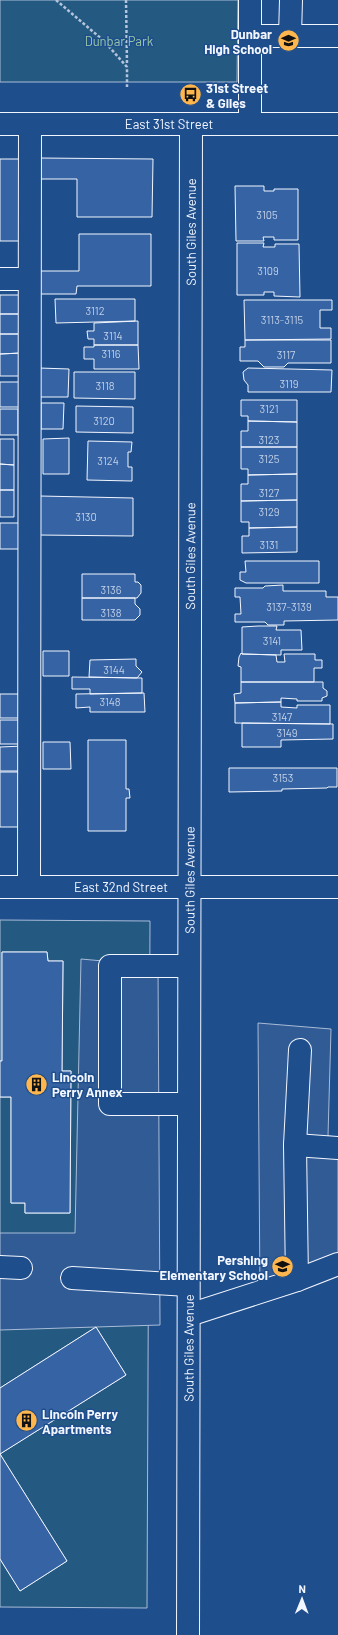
<svg xmlns="http://www.w3.org/2000/svg" width="338" height="1635" viewBox="0 0 338 1635" font-family="Barlow,sans-serif">
	<style>
		.green { fill: #245a82; stroke: #a8bbd7 }
		.parking { fill: #305b95; stroke: #a8bbd7 }
		.building { fill: #3563a3; stroke: #f2f6ff }
		.lines { fill: none; stroke-linecap: round; stroke-linejoin: round }
		.minor-casing { stroke: #f2f6ff; stroke-width: 24 }
		.major-casing { stroke: #f2f6ff; stroke-width: 24 }
		.path { stroke: #b3c4dc; stroke-width: 2.5; stroke-dasharray: 3 2; stroke-linecap: butt }
		.minor { stroke: #1f4e8c; stroke-width: 22 }
		.major { stroke: #1f4e8c; stroke-width: 22 }
		.labels { text-anchor: middle; dominant-baseline: central; stroke-width: 3; stroke-linejoin: round; paint-order: stroke }
		.number-label { font-size: 11px; fill: #c3d1e8 }
		.poi-label { font-size: 13px; font-weight: bold; fill: #f2f6ff; stroke: #1f4e8c; text-anchor: start }
		.park-label { font-size: 13px; fill: #97c8a6; stroke: #1f4e8c }
		.street-label { font-size: 13px; fill: #f2f6ff; stroke: #1f4e8c }
	</style>
	<rect width="100%" height="100%" fill="#1f4e8c"/>
	<!-- green -->
	<path class="green" d="M 0,0 L 238,0 L 237,82 L 0,82 Z
		M 0,920 L 150,921 L 147,1608 L 0,1607 L 0,1559 L 20,1591 L 67,1561 L 0,1454 L 126,1375 L 96,1327 L 0,1388 L 0,1097 L 11,1097 L 11,1203 L 25,1203 L 25,1213 L 70,1213 L 71,1071 L 62,1071 L 63,961 L 48,961 L 47,952 L 2,952 L 2,1061 L 0,1061 Z"/>
	<!-- parking -->
	<path class="parking" d="M 81,959 L 158,966 L 160,1325 L 0,1330 L 0,1233 L 75,1233 Z
		M 258,1023 L 331,1029 L 328,1136 L 338,1137 L 338,1267 L 260,1295 Z"/>
	<!-- building -->
	<path class="building" d="M 39,158 L 153,159 L 152,217 L 77,217 L 77,179 L 39,179 Z
		M 0,159 L 24,159 L 24,241 L 0,241 Z
		M 235,186 L 264,186 L 264,191 L 274,191 L 274,189 L 298,189 L 298,240 L 274,240 L 274,237 L 263,237 L 264,241 L 236,241 Z
		M 79,234 L 151,234 L 151,286 L 77,286 L 76,294 L 39,294 L 39,271 L 79,271 Z
		M 237,243 L 264,243 L 263,247 L 275,247 L 275,244 L 299,244 L 300,297 L 274,296 L 274,292 L 264,292 L 264,295 L 237,295 Z
		M 0,295 L 21,295 L 21,314 L 0,314 Z
		M 55,299 L 135,299 L 135,321 L 56,323 Z
		M 244,300 L 332,300 L 332,310 L 320,310 L 320,328 L 331,328 L 331,339 L 245,340 Z
		M 0,314 L 21,314 L 21,334 L 0,334 Z
		M 138,321 L 138,345 L 94,345 L 94,339 L 88,339 L 87,331 L 94,331 L 94,323 Z
		M 0,334 L 21,334 L 21,353 L 0,354 Z
		M 245,340 L 331,340 L 331,363 L 288,363 L 284,367 L 264,367 L 258,361 L 240,361 L 240,347 L 245,347 Z
		M 94,345 L 138,345 L 139,369 L 94,369 L 94,359 L 84,359 L 84,347 L 94,347 Z
		M 21,353 L 21,376 L 0,376 L 0,354 Z
		M 39,368 L 69,369 L 68,397 L 38,397 Z
		M 248,368 L 332,370 L 331,392 L 248,392 L 248,385 L 244,380 L 243,372 Z
		M 74,372 L 135,372 L 135,399 L 74,398 Z
		M 0,382 L 20,382 L 20,407 L 0,407 Z
		M 241,400 L 297,400 L 297,422 L 248,421 L 248,416 L 241,416 Z
		M 41,403 L 64,403 L 63,429 L 41,429 Z
		M 76,406 L 133,407 L 133,433 L 76,432 Z
		M 0,409 L 18,409 L 18,435 L 0,435 Z
		M 248,421 L 297,422 L 297,447 L 241,447 L 241,431 L 248,431 Z
		M 69,438 L 69,474 L 43,474 L 43,439 Z
		M 0,439 L 14,439 L 14,465 L 0,464 Z
		M 88,441 L 132,442 L 131,452 L 128,452 L 128,467 L 132,467 L 132,481 L 87,480 Z
		M 241,447 L 297,447 L 297,474 L 248,475 L 248,469 L 241,469 Z
		M 0,464 L 14,465 L 14,490 L 0,490 Z
		M 297,474 L 297,500 L 241,501 L 241,484 L 248,484 L 248,475 Z
		M 0,490 L 14,490 L 14,517 L 0,517 Z
		M 40,496 L 133,498 L 133,536 L 38,535 Z
		M 297,500 L 297,527 L 249,528 L 249,522 L 241,522 L 241,501 Z
		M 0,523 L 22,523 L 23,549 L 0,549 Z
		M 297,527 L 297,552 L 242,553 L 242,536 L 249,536 L 249,528 Z
		M 245,561 L 319,561 L 319,583 L 246,583 L 240,580 L 240,572 L 246,572 Z
		M 82,574 L 135,574 L 135,582 L 138,582 L 141,585 L 141,593 L 137,598 L 82,598 Z
		M 283,585 L 283,591 L 326,591 L 326,597 L 338,597 L 338,620 L 284,621 L 284,625 L 268,625 L 265,622 L 235,622 L 235,614 L 241,614 L 240,597 L 235,597 L 235,588 L 263,588 L 265,586 Z
		M 82,598 L 135,598 L 135,604 L 140,609 L 140,615 L 135,620 L 82,620 Z
		M 258,626 L 277,626 L 276,630 L 301,630 L 302,650 L 281,650 L 281,655 L 242,654 L 242,627 Z
		M 43,651 L 69,651 L 69,676 L 43,676 Z
		M 241,653 L 242,654 L 276,655 L 277,662 L 285,662 L 284,654 L 315,654 L 315,660 L 322,660 L 322,668 L 314,668 L 314,682 L 241,682 L 241,667 L 238,666 L 239,657 Z
		M 136,659 L 136,666 L 142,672 L 137,678 L 89,677 L 90,660 Z
		M 72,677 L 142,678 L 142,693 L 90,694 L 90,689 L 72,689 Z
		M 241,682 L 323,682 L 323,688 L 327,691 L 327,696 L 322,698 L 322,701 L 297,701 L 297,699 L 281,698 L 281,702 L 235,703 L 234,694 L 241,693 Z
		M 144,693 L 145,712 L 90,712 L 90,707 L 76,708 L 76,694 Z
		M 0,694 L 21,694 L 21,718 L 0,718 Z
		M 281,702 L 281,707 L 297,708 L 297,705 L 330,705 L 330,724 L 235,723 L 235,703 Z
		M 0,720 L 24,720 L 24,744 L 0,744 Z
		M 242,723 L 333,724 L 333,739 L 281,740 L 281,747 L 242,747 Z
		M 88,740 L 126,740 L 126,789 L 129,789 L 130,798 L 126,798 L 126,831 L 88,831 Z
		M 43,742 L 70,742 L 71,769 L 43,769 Z
		M 24,746 L 24,771 L 0,771 L 0,747 Z
		M 229,768 L 337,768 L 337,787 L 328,787 L 327,788 L 282,789 L 282,791 L 229,792 Z
		M 0,772 L 20,772 L 21,827 L 0,827 Z
		M 2,952 L 47,952 L 48,961 L 63,961 L 62,1071 L 71,1071 L 70,1213 L 25,1213 L 25,1203 L 11,1203 L 11,1097 L 0,1097 L 0,1061 L 2,1061 Z
		M 96,1327 L 126,1375 L 0,1454 L 0,1388 Z
		M 0,1454 L 67,1561 L 20,1591 L 0,1559 Z"/>
	<g class="lines">
		<defs>
			<g id="minor">
				<path d="M 250,36 L 338,36"/>
				<path d="M 290,36 L 291,0"/>
				<path d="M 250,124 L 250,0"/>
				<path d="M 0,279 L 29,279"/>
				<path id="s1" d="M 0,887 L 338,887"/>
				<path d="M 29,887 L 30,124"/>
				<path d="M 189,1104 L 110,1104 L 110,966 L 189,966"/>
				<path d="M 295,1145 L 338,1148"/>
				<path d="M 0,1267 L 21,1268"/>
				<path d="M 72,1278 L 188,1285"/>
				<path d="M 297,1280 L 295,1145 L 300,1050"/>
				<path d="M 189,1315 L 297,1280 L 338,1264"/>
				<path id="s2" d="M 188,1635 L 191,125"/>
			</g>
			<g id="major">
				<path id="s3" d="M 0,124 L 338,124"/>
			</g>
		</defs>
		<!-- minor casing -->
		<use href="#minor" class="minor-casing"/>
		<!-- major casing -->
		<use href="#major" class="major-casing"/>
		<!-- path -->
		<path class="path" d="M 56,0 L 104,41 L 127,67 L 127,87
			M 126,0 L 127,65"/>
		<!-- minor -->
		<use href="#minor" class="minor"/>
		<!-- major -->
		<use href="#major" class="major"/>
	</g>
	<!-- icons -->
	<defs>
		<symbol id="school-disc" viewBox="-11 -11 22 22"><circle r="9.5" fill="#ffb74d" stroke="#1f4e8c"/><path d="M0-5L7-2L0 1L-7-2ZM-4 1L0 2.5L4 1V4Q0 6-4 4Z" fill="#111"/></symbol>
		<symbol id="bus-disc" viewBox="-11 -11 22 22"><circle r="9.5" fill="#ffb74d" stroke="#1f4e8c"/><path d="M-5-6H5V4H4V6H2V4H-2V6H-4V4H-5ZM-3.5-4V0h7V-4ZM-3.5 1.2v1.5H-2V1.2ZM2 1.2v1.5H3.5V1.2Z" fill="#111"/></symbol>
		<symbol id="building-disc" viewBox="-11 -11 22 22"><circle r="9.5" fill="#ffb74d" stroke="#1f4e8c"/><path d="M-4-6H4V6H1V3H-1V6H-4ZM-2.5-4.3h1.7v1.8h-1.7ZM.8-4.3h1.7v1.8H.8ZM-2.5-1h1.7V.8h-1.7ZM.8-1h1.7V.8H.8Z" fill="#111"/></symbol>
	</defs>
	<g fill-rule="evenodd">
		<use href="#school-disc" x="276" y="28" width="25" height="25"/>
		<use href="#bus-disc" x="178" y="82" width="25" height="25"/>
		<use href="#building-disc" x="24" y="1072" width="25" height="25"/>
		<use href="#school-disc" x="270" y="1254" width="25" height="25"/>
		<use href="#building-disc" x="14" y="1408" width="25" height="25"/>
	</g>
	<g class="labels">
		<!-- number labels -->
		<g class="number-label">
			<text x="267" y="214">3105</text>
			<text x="268" y="270">3109</text>
			<text x="95" y="310">3112</text>
			<text x="282" y="319">3113-3115</text>
			<text x="113" y="335">3114</text>
			<text x="111" y="353">3116</text>
			<text x="286" y="354">3117</text>
			<text x="289" y="383">3119</text>
			<text x="105" y="385">3118</text>
			<text x="269" y="408">3121</text>
			<text x="104" y="420">3120</text>
			<text x="269" y="439">3123</text>
			<text x="269" y="458">3125</text>
			<text x="108" y="460">3124</text>
			<text x="269" y="492">3127</text>
			<text x="269" y="511">3129</text>
			<text x="86" y="516">3130</text>
			<text x="269" y="544">3131</text>
			<text x="111" y="589">3136</text>
			<text x="289" y="606">3137-3139</text>
			<text x="111" y="612">3138</text>
			<text x="272" y="640">3141</text>
			<text x="114" y="669">3144</text>
			<text x="110" y="701">3148</text>
			<text x="282" y="716">3147</text>
			<text x="287" y="732">3149</text>
			<text x="283" y="777">3153</text>
		</g>
		<!-- poi labels -->
		<g class="poi-label">
			<text x="272" y="34" text-anchor="end">Dunbar<tspan x="272" dy="15">High School</tspan></text>
			<text x="206" y="88">31st Street<tspan x="206" dy="15">&amp; Giles</tspan></text>
			<text x="52" y="1077">Lincoln<tspan x="52" dy="15">Perry Annex</tspan></text>
			<text x="268" y="1260" text-anchor="end">Pershing<tspan x="268" dy="15">Elementary School</tspan></text>
			<text x="42" y="1414">Lincoln Perry<tspan x="42" dy="15">Apartments</tspan></text>
		</g>
		<!-- park labels -->
		<g class="park-label">
			<text x="119" y="41">Dunbar Park</text>
		</g>
		<!-- street labels -->
		<g class="street-label">
			<text stroke="none"><textPath href="#s3" startOffset="169">East 31st Street</textPath></text>
			<text stroke="none"><textPath href="#s2" startOffset="1403">South Giles Avenue</textPath></text>
			<text stroke="none"><textPath href="#s2" startOffset="1079">South Giles Avenue</textPath></text>
			<text stroke="none"><textPath href="#s2" startOffset="755">South Giles Avenue</textPath></text>
			<text stroke="none"><textPath href="#s1" startOffset="121">East 32nd Street</textPath></text>
			<text stroke="none"><textPath href="#s2" startOffset="287">South Giles Avenue</textPath></text>
		</g>
	</g>
	<!-- north arrow -->
	<g transform="translate(302 1599) rotate(1)" stroke="#1f4e8c" stroke-width="3" paint-order="stroke">
	<path d="M0-3L7 15L0 10L-7 15Z" fill="#f2f6ff"/>
	<text y="-6" font-size="11" font-weight="bold" text-anchor="middle" fill="#f2f6ff">N</text>
	</g>
</svg>
